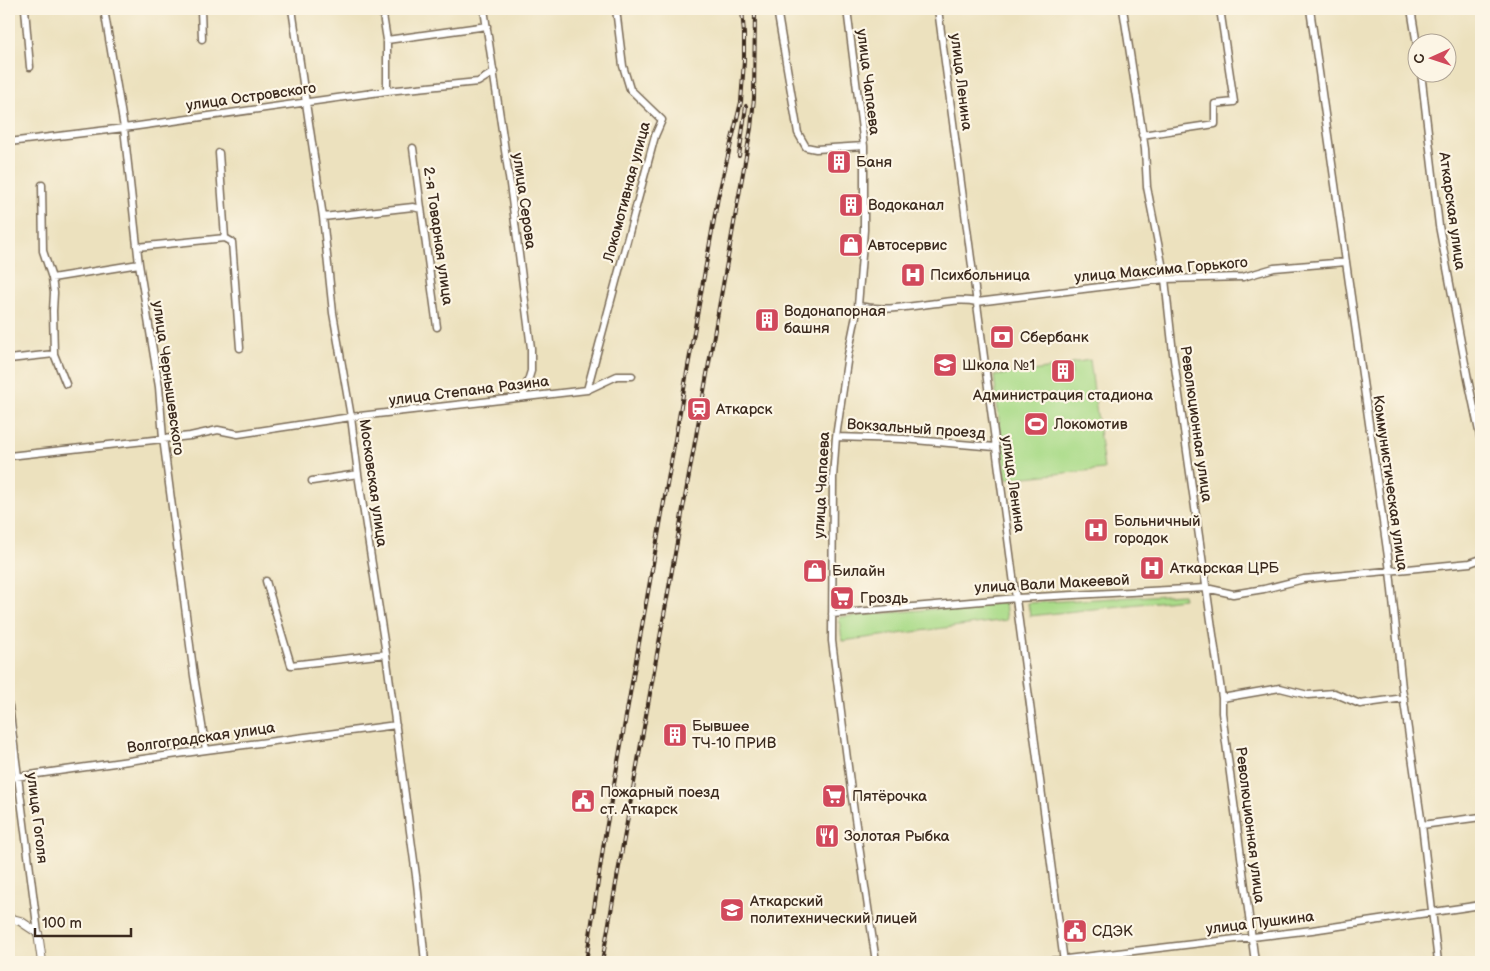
<svg xmlns="http://www.w3.org/2000/svg" width="1490" height="971" viewBox="0 0 1490 971" font-family="'Balsamiq Sans',sans-serif">
	<style>
		.green { fill: #aadb89; stroke: #728254 }
		.lines { fill: none; stroke-linecap: round; stroke-linejoin: round }
		.minor-casing { stroke: #796a56; stroke-width: 9 }
		.tertiary-casing { stroke: #796a56; stroke-width: 10 }
		.minor { stroke: #fff; stroke-width: 6 }
		.tertiary { stroke: #fff; stroke-width: 8 }
		.rail-casing { stroke: #3b2a1e; stroke-width: 4 }
		.rail { stroke: #fcf5e5; stroke-width: 2; stroke-dasharray: 5.5; stroke-linecap: butt }
		.labels { text-anchor: middle; dominant-baseline: central; stroke-width: 4.5; stroke-linejoin: round; paint-order: stroke }
		.street-label { font-size: 15px; fill: #3b2a1e; stroke: #fcf5e5 }
		.poi-label { font-size: 15px; fill: #3b2a1e; stroke: #fcf5e5; text-anchor: start }
	</style>
	<rect width="100%" height="100%" fill="#fcf5e5"/>
	<filter id="ink" filterUnits="userSpaceOnUse"><feTurbulence type="fractalNoise" baseFrequency=".02" numOctaves="2"/><feDisplacementMap in="SourceGraphic" scale="10" xChannelSelector="R" yChannelSelector="G"/><feConvolveMatrix kernelMatrix="1 2 1 2 8 2 1 2 1" color-interpolation-filters="sRGB"/></filter>
	<filter id="wash" filterUnits="userSpaceOnUse"><feTurbulence type="fractalNoise" baseFrequency=".0096" numOctaves="4" result="noise"/><feDisplacementMap in="SourceGraphic" scale="20" xChannelSelector="R" yChannelSelector="G"/><feGaussianBlur stdDeviation="1.12" result="paint"/><feColorMatrix in="noise" values="0 0 0 0 0 0 0 0 0 0 0 0 0 0 0 0 0 1.4 0 .05"/><feComposite in="paint" operator="in"/></filter>
	<g filter="url(#wash)">
		<rect width="100%" height="100%" fill="#ece1be"/>
		<!-- green -->
		<path class="green" d="M 1090,360 L 1104,469 L 1006,479 L 994,376 L 1054,368 L 1055,377 L 1072,374 L 1071,363 Z
			M 1183,594 L 1184,599 L 1030,616 L 1028,603 Z
			M 1005,603 L 1007,620 L 842,641 L 839,617 Z"/>
	</g>
	<g filter="url(#ink)">
		<g class="lines">
			<defs>
				<path id="minor" d="M 25,9 L 30,67
					M 104,9 L 124,128 L 139,264 L 159,387 L 163,438 L 194,676 L 206,750
					M 201,9 L 202,39
					M 292,9 L 323,217 L 333,313 L 351,417 L 358,474 L 386,654 L 417,883 L 425,962
					M 382,9 L 387,40 L 387,91
					M 484,9 L 510,184 L 531,348 L 531,371 L 523,397
					M 777,9 L 798,133 L 806,147 L 816,149 L 864,146
					M 847,9 L 864,146 L 864,230 L 858,306 L 848,355 L 836,437 L 833,478 L 832,641 L 852,798 L 876,962
					M 938,9 L 1064,962
					M 1123,9 L 1145,149 L 1147,187 L 1165,279 L 1173,353 L 1222,698 L 1222,713 L 1255,962
					M 1310,9 L 1390,571 L 1402,688 L 1422,825 L 1438,962
					M 1411,9 L 1418,51
					M 387,40 L 487,26
					M 1421,72 L 1439,226 L 1468,379 L 1481,441
					M 1142,135 L 1215,124 L 1215,104 L 1234,102 L 1220,9
					M 9,142 L 124,128 L 387,91 L 478,82 L 494,72
					M 413,148 L 437,327
					M 219,153 L 225,238 L 232,242 L 240,348
					M 42,185 L 43,251 L 52,278 L 54,293 L 53,311 L 54,354 L 66,384
					M 323,217 L 413,207 L 421,209
					M 137,247 L 225,238
					M 52,278 L 139,264
					M 858,306 C 884,312 911,306 937,303 C 951,301 963,299 977,302 L 1165,279 L 1243,277 L 1274,268 L 1346,262
					M 9,359 L 54,354
					M 587,390 L 655,136 L 662,120 L 630,89 L 623,66 L 616,9
					M 836,437 L 903,439 L 995,447
					M 9,456 L 190,436 L 218,430 L 238,434 L 351,417 L 587,390 L 617,376 L 632,376
					M 312,481 L 358,474
					M 266,581 L 291,665 L 386,654
					M 832,614 L 1017,598 L 1206,588 L 1233,594 L 1264,589 L 1304,579 L 1470,563 L 1481,559
					M 1222,698 L 1280,688 L 1308,695 L 1334,693 L 1360,704 L 1404,698
					M 9,706 L 38,933
					M 9,778 L 206,750 L 396,725
					M 1422,825 L 1481,817
					M 1041,962 L 1312,930 L 1481,905"/>
				<path id="tertiary" d="M 9,918 L 20,921 L 38,933 L 42,962"/>
			</defs>
			<!-- minor casing -->
			<use href="#minor" class="minor-casing"/>
			<!-- tertiary casing -->
			<use href="#tertiary" class="tertiary-casing"/>
			<!-- minor -->
			<use href="#minor" class="minor"/>
			<!-- tertiary -->
			<use href="#tertiary" class="tertiary"/>
			<defs>
				<path id="rail" d="M 739,156 L 746,106
					M 586,962 L 605,835 L 718,197 L 741,102 L 744,61 L 744,34 L 742,9
					M 602,962 L 751,128 L 754,98 L 755,9"/>
			</defs>
			<!-- rail casing -->
			<use href="#rail" class="rail-casing"/>
			<!-- rail -->
			<use href="#rail" class="rail"/>
		</g>
	</g>
	<!-- icons -->
	<defs>
		<symbol id="building-square" viewBox="-11 -11 22 22"><rect x="-9" y="-9" width="18" height="18" rx="4" fill="#d1495b" stroke="#fcf5e5"/><path d="M-4-6H4V6H1V3H-1V6H-4ZM-2.5-4.3h1.7v1.8h-1.7ZM.8-4.3h1.7v1.8H.8ZM-2.5-1h1.7V.8h-1.7ZM.8-1h1.7V.8H.8Z" fill="#fff"/></symbol>
		<symbol id="shop-square" viewBox="-11 -11 22 22"><rect x="-9" y="-9" width="18" height="18" rx="4" fill="#d1495b" stroke="#fcf5e5"/><path d="M-5-2.5h2.3a2.7 3.5 0 0 1 5.4 0H5L5.5 6h-11ZM-1.5-2.5h3a1.5 2.3 0 0 0-3 0Z" fill="#fff"/></symbol>
		<symbol id="hospital-square" viewBox="-11 -11 22 22"><rect x="-9" y="-9" width="18" height="18" rx="4" fill="#d1495b" stroke="#fcf5e5"/><path d="M-5-5h3v3.5h4V-5h3V5h-3V1.5h-4V5h-3Z" fill="#fff"/></symbol>
		<symbol id="bank-square" viewBox="-11 -11 22 22"><rect x="-9" y="-9" width="18" height="18" rx="4" fill="#d1495b" stroke="#fcf5e5"/><path d="M-6-4H6V4H-6ZM0-2.3a2.3 2.3 0 1 0 0 4.6a2.3 2.3 0 1 0 0-4.6Z" fill="#fff"/></symbol>
		<symbol id="school-square" viewBox="-11 -11 22 22"><rect x="-9" y="-9" width="18" height="18" rx="4" fill="#d1495b" stroke="#fcf5e5"/><path d="M0-5L7-2L0 1L-7-2ZM-4 1L0 2.5L4 1V4Q0 6-4 4Z" fill="#fff"/></symbol>
		<symbol id="station-square" viewBox="-11 -11 22 22"><rect x="-9" y="-9" width="18" height="18" rx="4" fill="#d1495b" stroke="#fcf5e5"/><path d="M-3-6H3Q5-6 5-4V2Q5 4 3 4L4.5 6H3L1.5 4h-3L-3 6H-4.5L-3 4Q-5 4-5 2V-4Q-5-6-3-6ZM-3.5-4v3h7v-3ZM-3.5 1v1.5H-2V1ZM2 1v1.5H3.5V1Z" fill="#fff"/></symbol>
		<symbol id="stadium-square" viewBox="-11 -11 22 22"><rect x="-9" y="-9" width="18" height="18" rx="4" fill="#d1495b" stroke="#fcf5e5"/><path d="M0-5a6.5 5 0 1 0 0 10a6.5 5 0 1 0 0-10ZM-3.5-1.8h7v3.6h-7Z" fill="#fff"/></symbol>
		<symbol id="supermarket-square" viewBox="-11 -11 22 22"><rect x="-9" y="-9" width="18" height="18" rx="4" fill="#d1495b" stroke="#fcf5e5"/><path d="M-6-5.5h2.5l.6 2H6L4.5 2H-2.5L-4.4-4H-6ZM-1.5 3.2a1.3 1.3 0 1 0 .1 0ZM3 3.2a1.3 1.3 0 1 0 .1 0Z" fill="#fff"/></symbol>
		<symbol id="civic-square" viewBox="-11 -11 22 22"><rect x="-9" y="-9" width="18" height="18" rx="4" fill="#d1495b" stroke="#fcf5e5"/><path d="M-.6-6.5H3V-4.5H.6V-3L4-1V1h2V6H-6V1h2V-1L-.6-3ZM-1.2 2.5V6h2.4V2.5Z" fill="#fff"/></symbol>
		<symbol id="restaurant-square" viewBox="-11 -11 22 22"><rect x="-9" y="-9" width="18" height="18" rx="4" fill="#d1495b" stroke="#fcf5e5"/><path d="M-5-6h1v4h1v-4h1v4h1v-4h1v5L-1.5 .5V6h-2V.5L-5-1ZM5-6V6H3V1.5H1.5Q1.5-4 5-6Z" fill="#fff"/></symbol>
	</defs>
	<g fill-rule="evenodd">
		<use href="#building-square" x="825" y="148" width="28" height="28"/>
		<use href="#building-square" x="837" y="191" width="28" height="28"/>
		<use href="#shop-square" x="837" y="231" width="28" height="28"/>
		<use href="#hospital-square" x="899" y="261" width="28" height="28"/>
		<use href="#building-square" x="753" y="306" width="28" height="28"/>
		<use href="#bank-square" x="988" y="323" width="28" height="28"/>
		<use href="#school-square" x="931" y="351" width="28" height="28"/>
		<use href="#building-square" x="1049" y="357" width="28" height="28"/>
		<use href="#station-square" x="685" y="395" width="28" height="28"/>
		<use href="#stadium-square" x="1022" y="410" width="28" height="28"/>
		<use href="#hospital-square" x="1082" y="516" width="28" height="28"/>
		<use href="#hospital-square" x="1138" y="554" width="28" height="28"/>
		<use href="#shop-square" x="801" y="557" width="28" height="28"/>
		<use href="#supermarket-square" x="828" y="584" width="28" height="28"/>
		<use href="#building-square" x="661" y="721" width="28" height="28"/>
		<use href="#supermarket-square" x="820" y="782" width="28" height="28"/>
		<use href="#civic-square" x="569" y="787" width="28" height="28"/>
		<use href="#restaurant-square" x="813" y="822" width="28" height="28"/>
		<use href="#school-square" x="718" y="896" width="28" height="28"/>
		<use href="#civic-square" x="1061" y="917" width="28" height="28"/>
	</g>
	<g class="labels">
		<!-- street labels -->
		<g class="street-label">
			<text transform="translate(868 82) rotate(83)">улица Чапаева</text>
			<text transform="translate(961 82) rotate(83)">улица Ленина</text>
			<text transform="translate(251 97) rotate(-8)">улица Островского</text>
			<text transform="translate(627 192) rotate(-75)">Локомотивная улица</text>
			<text transform="translate(524 201) rotate(82)">улица Серова</text>
			<text transform="translate(1452 211) rotate(82)">Аткарская улица</text>
			<text transform="translate(438 236) rotate(82)">2-я Товарная улица</text>
			<text transform="translate(1161 270) rotate(-5)">улица Максима Горького</text>
			<text transform="translate(168 378) rotate(82)">улица Чернышевского</text>
			<text transform="translate(469 391) rotate(-7)">улица Степана Разина</text>
			<text transform="translate(1196 424) rotate(82)">Революционная улица</text>
			<text transform="translate(916 429) rotate(4)">Вокзальный проезд</text>
			<text transform="translate(373 483) rotate(82)">Московская улица</text>
			<text transform="translate(1390 483) rotate(82)">Коммунистическая улица</text>
			<text transform="translate(1013 484) rotate(82)">улица Ленина</text>
			<text transform="translate(822 485) rotate(-87)">улица Чапаева</text>
			<text transform="translate(1052 584) rotate(-3)">улица Вали Макеевой</text>
			<text transform="translate(201 738) rotate(-8)">Волгоградская улица</text>
			<text transform="translate(37 818) rotate(83)">улица Гоголя</text>
			<text transform="translate(1250 825) rotate(83)">Революционная улица</text>
			<text transform="translate(1260 923) rotate(-7)">улица Пушкина</text>
		</g>
		<!-- poi labels -->
		<g class="poi-label">
			<text x="856" y="162">Баня</text>
			<text x="868" y="205">Водоканал</text>
			<text x="868" y="245">Автосервис</text>
			<text x="930" y="275">Психбольница</text>
			<text x="784" y="311">Водонапорная<tspan x="784" dy="17">башня</tspan></text>
			<text x="1020" y="337">Сбербанк</text>
			<text x="962" y="365">Школа №1</text>
			<text x="1063" y="395" text-anchor="middle">Администрация стадиона</text>
			<text x="716" y="409">Аткарск</text>
			<text x="1054" y="424">Локомотив</text>
			<text x="1114" y="521">Больничный<tspan x="1114" dy="17">городок</tspan></text>
			<text x="1170" y="568">Аткарская ЦРБ</text>
			<text x="832" y="571">Билайн</text>
			<text x="860" y="598">Гроздь</text>
			<text x="692" y="726">Бывшее<tspan x="692" dy="17">ТЧ-10 ПРИВ</tspan></text>
			<text x="600" y="792">Пожарный поезд<tspan x="600" dy="17">ст. Аткарск</tspan></text>
			<text x="852" y="796">Пятёрочка</text>
			<text x="844" y="836">Золотая Рыбка</text>
			<text x="750" y="901">Аткарский<tspan x="750" dy="17">политехнический лицей</tspan></text>
			<text x="1092" y="931">СДЭК</text>
		</g>
	</g>
	<!-- margin -->
	<rect width="1490" height="971" fill="none" stroke="#fcf5e5" stroke-width="30"/>
	<!-- north arrow -->
	<g transform="translate(1432 58) rotate(267)"><circle r="24" fill="#fcf5e5" stroke="#afa495"/>
	<path d="M0-4L9 19L0 12L-9 19Z" fill="#d1495b"/>
	<text y="-8" font-size="14" font-weight="bold" text-anchor="middle" fill="#3b2a1e">С</text>
	</g>
	<!-- scale -->
	<path d="M35 928v8h96v-8" fill="none" stroke="#3b2a1e" stroke-width="2.5"/>
	<text x="42" y="928" font-size="15" fill="#3b2a1e" stroke="#fcf5e5" stroke-width="4" paint-order="stroke">100 m</text>
</svg>
